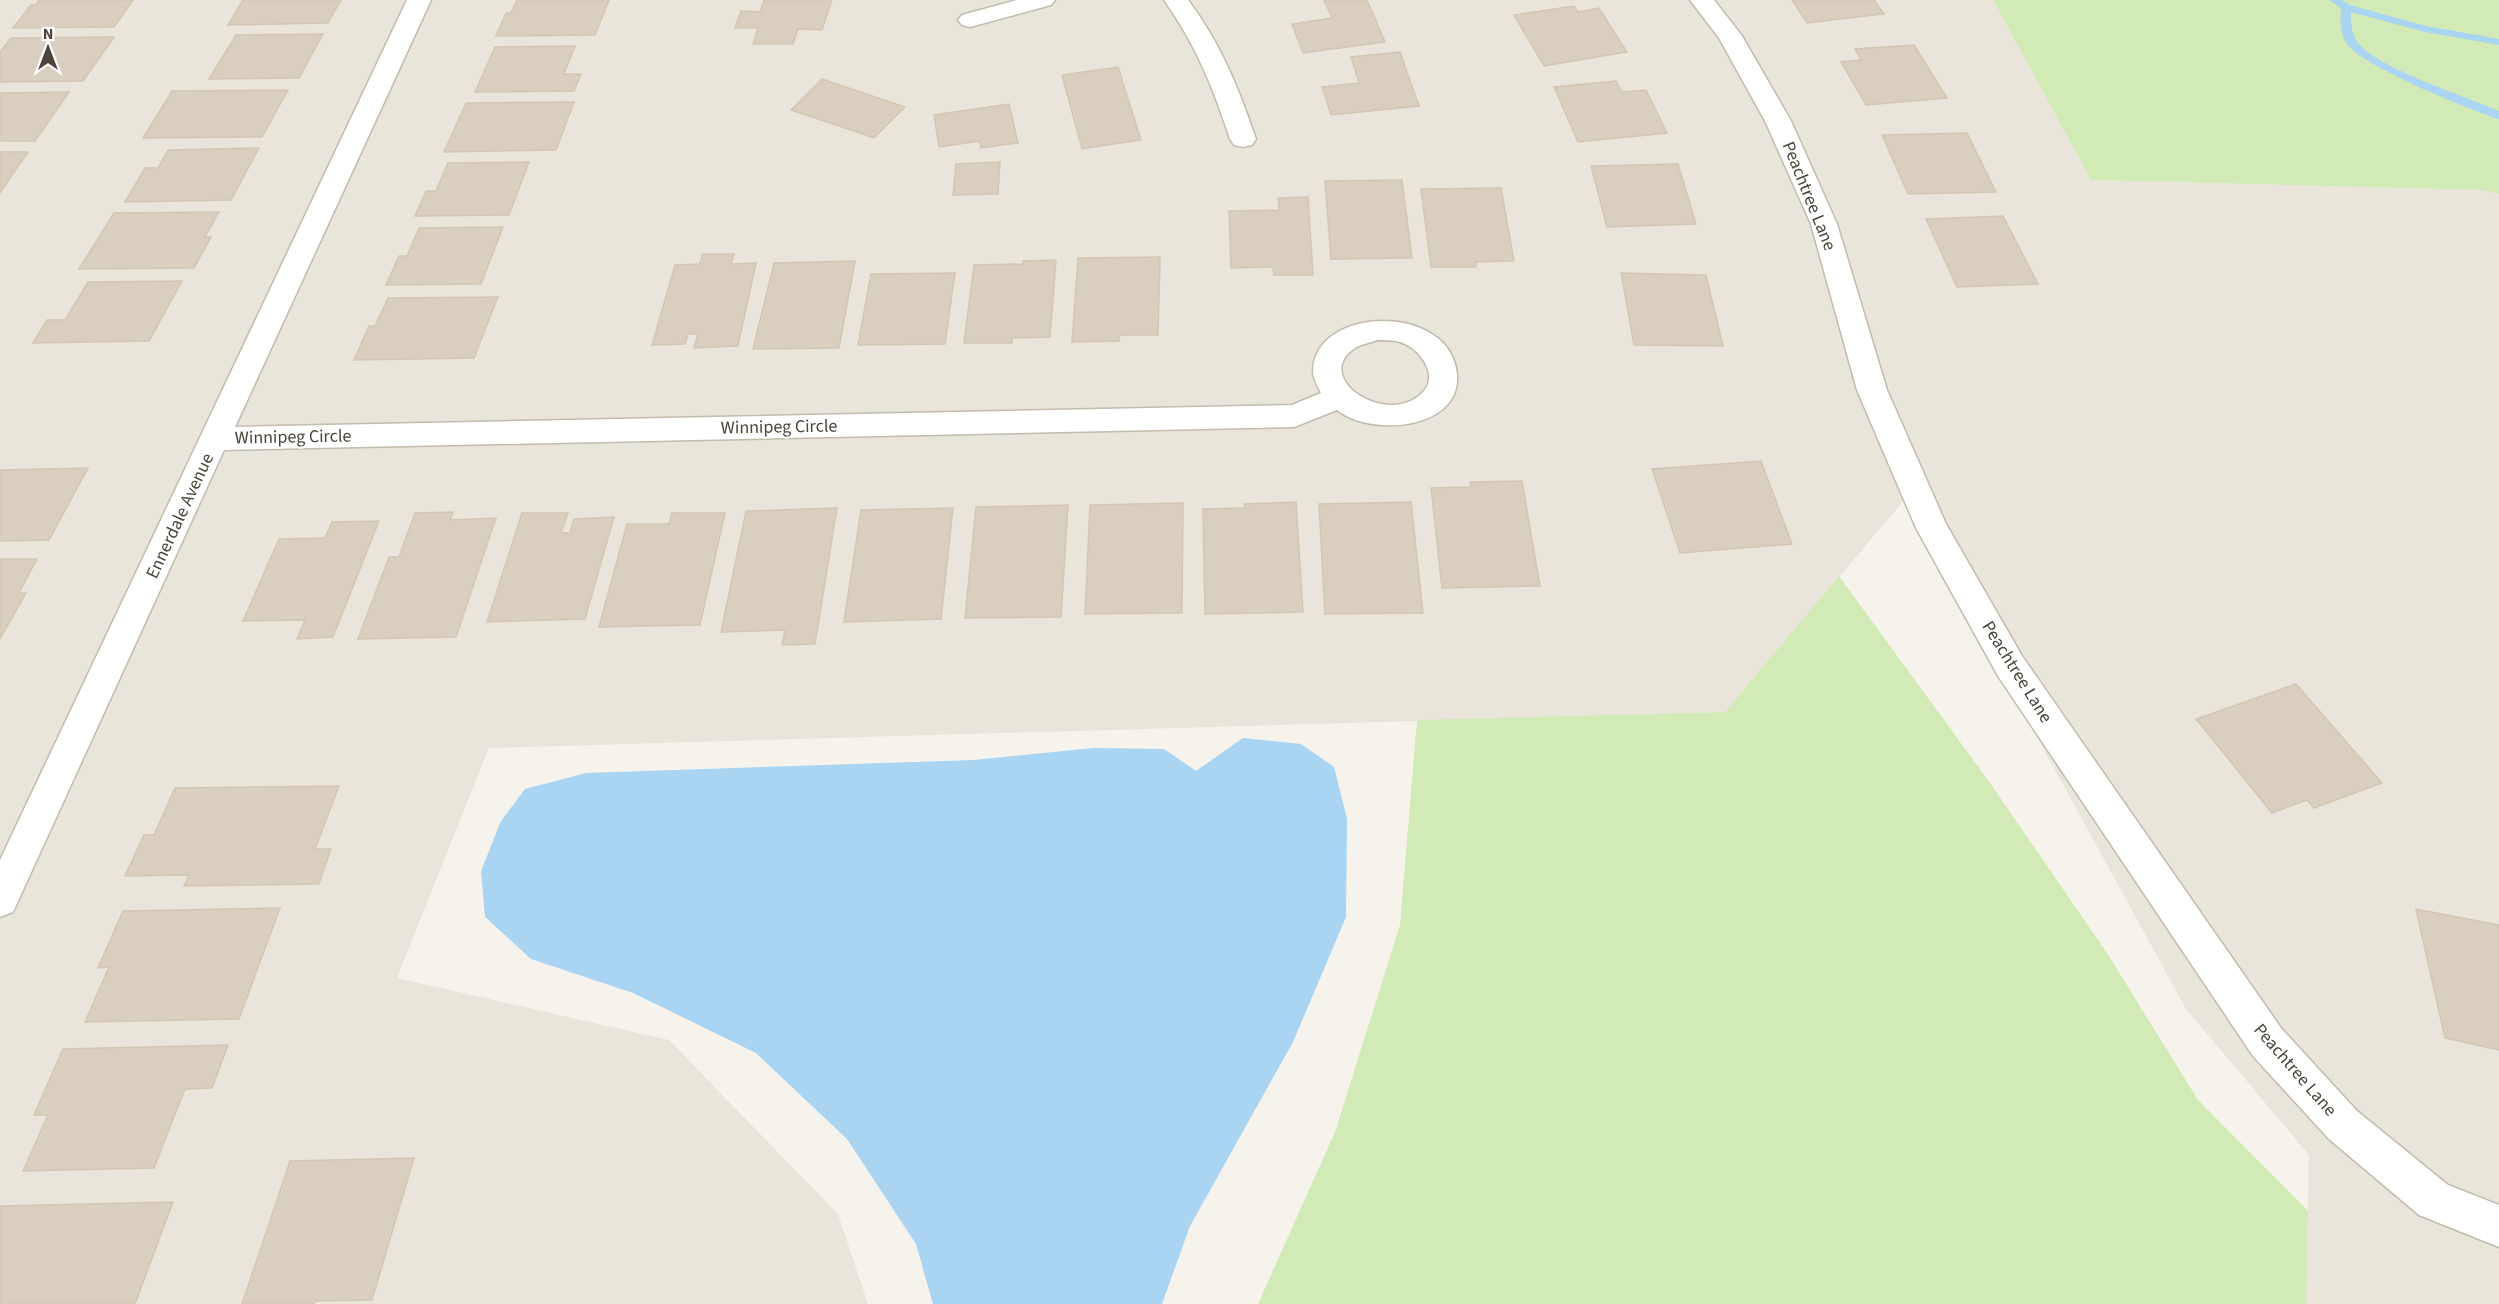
<svg xmlns="http://www.w3.org/2000/svg" width="2499" height="1304" viewBox="0 0 2499 1304" font-family="'Source Sans 3',sans-serif">
	<style>
		.residential { fill: #eae5da }
		.green { fill: #d2eab5 }
		.water { fill: #a9d4f2 }
		.lines { fill: none; stroke-linecap: round; stroke-linejoin: round }
		.stream { fill: #a9d4f2; fill-rule: evenodd }
		.building { fill: #d8cfc1; stroke: #d3c7b4; stroke-width: 1.5 }
		.minor-casing { stroke: #c2bbae; stroke-width: 3 }
		.minor { fill: #fff; fill-rule: evenodd }
		.labels { text-anchor: middle; dominant-baseline: central; stroke-width: 4.5; stroke-linejoin: round; paint-order: stroke }
		.street-label { font-size: 18px; fill: #4b4439; stroke: #fff }
	</style>
	<rect width="100%" height="100%" fill="#f6f3ec"/>
	<!-- residential -->
	<path class="residential" d="M 0,0 L 1993,0 L 2091,180 L 2480,190 L 2499,194 L 2499,1304 L 2306,1304 L 2309,1155 L 2186,1009 L 1906,498 L 1725,712 L 489,748 L 397,978 L 669,1040 L 838,1214 L 868,1304 L 0,1304 Z"/>
	<!-- green -->
	<path class="green" d="M 1993,0 L 2499,0 L 2499,194 L 2480,190 L 2091,180 Z
		M 1839,576 L 1990,783 L 2107,953 L 2198,1100 L 2308,1211 L 2306,1304 L 1258,1304 L 1335,1132 L 1400,925 L 1417,720 L 1725,712 Z"/>
	<!-- water -->
	<path class="water" d="M 1243,738 L 1301,744 L 1334,767 L 1347,819 L 1346,917 L 1293,1042 L 1190,1226 L 1162,1304 L 933,1304 L 916,1244 L 847,1139 L 756,1053 L 633,993 L 531,959 L 485,917 L 481,871 L 501,821 L 525,789 L 586,773 L 974,760 L 1093,748 L 1164,749 L 1196,771 Z"/>
	<g class="lines">
		<!-- stream -->
		<path class="stream" d="M 2329,0 L 2342,0 L 2350,5 L 2426,26 L 2499,39 L 2499,45 L 2425,32 L 2351,12 C 2351,22 2351,34 2358,43 C 2377,68 2467,97 2499,111 L 2499,119 C 2470,110 2362,66 2347,44 C 2340,33 2340,21 2341,8 Z"/>
	</g>
	<!-- building -->
	<path class="building" d="M 39,0 L 133,0 L 114,27 L 13,28 L 31,5 L 36,5 Z
		M 243,0 L 341,0 L 328,23 L 228,25 Z
		M 517,0 L 609,0 L 595,35 L 496,36 L 506,13 L 511,13 Z
		M 764,0 L 832,0 L 822,30 L 798,29 L 793,44 L 753,44 L 758,28 L 735,28 L 741,11 L 760,12 Z
		M 1324,0 L 1367,0 L 1385,42 L 1303,53 L 1292,24 L 1332,18 Z
		M 1792,0 L 1874,0 L 1884,14 L 1807,23 Z
		M 1574,6 L 1578,12 L 1599,8 L 1627,52 L 1544,66 L 1514,15 Z
		M 323,34 L 299,78 L 209,79 L 236,35 Z
		M 114,37 L 83,81 L 0,82 L 0,52 L 11,38 Z
		M 1914,45 L 1947,98 L 1866,105 L 1841,62 L 1861,60 L 1855,49 Z
		M 575,46 L 564,74 L 581,74 L 574,91 L 475,92 L 495,47 Z
		M 1400,52 L 1419,106 L 1331,115 L 1322,87 L 1359,83 L 1351,57 Z
		M 1118,67 L 1141,140 L 1082,149 L 1062,75 Z
		M 822,79 L 905,107 L 874,138 L 791,110 Z
		M 1616,81 L 1622,92 L 1646,90 L 1667,133 L 1578,142 L 1554,87 Z
		M 288,90 L 262,137 L 143,138 L 172,91 Z
		M 69,92 L 35,141 L 0,141 L 0,93 Z
		M 574,102 L 556,150 L 444,152 L 466,103 Z
		M 1009,104 L 1018,143 L 981,148 L 980,141 L 939,147 L 934,115 Z
		M 1967,133 L 1996,192 L 1908,194 L 1882,135 Z
		M 259,148 L 231,200 L 125,202 L 145,168 L 158,168 L 168,150 Z
		M 0,152 L 28,152 L 0,193 Z
		M 529,162 L 509,215 L 415,216 L 426,191 L 436,191 L 448,163 Z
		M 1000,162 L 998,194 L 953,195 L 956,164 Z
		M 1678,164 L 1696,224 L 1607,227 L 1591,166 Z
		M 1402,180 L 1412,258 L 1331,259 L 1325,181 Z
		M 1501,188 L 1514,261 L 1476,262 L 1476,267 L 1431,267 L 1421,189 Z
		M 1308,197 L 1313,275 L 1274,275 L 1273,267 L 1231,268 L 1229,211 L 1279,210 L 1278,198 Z
		M 219,212 L 205,237 L 211,237 L 194,268 L 79,269 L 114,213 Z
		M 2003,216 L 2038,284 L 1957,287 L 1926,219 Z
		M 503,227 L 481,284 L 386,285 L 399,256 L 407,256 L 419,228 Z
		M 703,254 L 734,254 L 731,264 L 756,263 L 738,346 L 694,348 L 698,334 L 688,334 L 685,344 L 652,345 L 675,265 L 700,264 Z
		M 1160,257 L 1158,335 L 1120,335 L 1119,341 L 1072,342 L 1078,258 Z
		M 1056,260 L 1050,337 L 1012,338 L 1012,343 L 964,343 L 974,265 L 1023,264 L 1023,261 Z
		M 855,261 L 839,348 L 753,349 L 774,263 Z
		M 955,273 L 945,344 L 858,345 L 871,274 Z
		M 1621,273 L 1706,275 L 1723,346 L 1634,345 Z
		M 182,281 L 149,341 L 33,343 L 47,320 L 65,320 L 88,282 Z
		M 498,297 L 474,358 L 354,360 L 369,326 L 375,326 L 388,298 Z
		M 1761,461 L 1792,544 L 1680,553 L 1652,469 Z
		M 88,468 L 49,540 L 0,541 L 0,470 Z
		M 1522,481 L 1540,586 L 1442,588 L 1431,488 L 1471,487 L 1470,482 Z
		M 1296,502 L 1303,612 L 1205,614 L 1203,509 L 1245,508 L 1244,504 Z
		M 1411,502 L 1423,613 L 1325,614 L 1319,504 Z
		M 1183,503 L 1182,613 L 1085,614 L 1090,505 Z
		M 1068,505 L 1061,617 L 965,618 L 976,507 Z
		M 837,508 L 815,644 L 782,645 L 785,630 L 721,632 L 746,511 Z
		M 953,508 L 941,619 L 844,622 L 861,510 Z
		M 453,512 L 450,520 L 496,518 L 456,637 L 358,639 L 389,557 L 399,557 L 415,513 Z
		M 522,513 L 568,513 L 561,533 L 570,533 L 574,519 L 614,517 L 585,619 L 487,622 Z
		M 672,513 L 725,513 L 700,625 L 599,627 L 627,524 L 669,524 Z
		M 379,521 L 333,637 L 297,639 L 305,620 L 243,621 L 279,539 L 325,538 L 332,522 Z
		M 0,559 L 37,559 L 19,593 L 26,593 L 0,639 Z
		M 2296,684 L 2382,783 L 2314,808 L 2307,800 L 2272,813 L 2196,719 Z
		M 339,786 L 315,849 L 331,849 L 319,884 L 184,886 L 189,875 L 125,876 L 144,835 L 154,835 L 175,788 Z
		M 280,908 L 239,1019 L 85,1022 L 109,967 L 98,968 L 123,911 Z
		M 2416,909 L 2499,925 L 2499,1050 L 2445,1038 Z
		M 228,1045 L 212,1088 L 185,1089 L 154,1168 L 23,1171 L 48,1115 L 34,1115 L 63,1049 Z
		M 414,1158 L 372,1300 L 315,1301 L 314,1304 L 242,1304 L 290,1161 Z
		M 173,1202 L 135,1304 L 0,1304 L 0,1206 Z"/>
	<g class="lines">
		<defs>
			<path id="minor" d="M 407,0 L 431,0 L 235,427 L 1292,405 L 1321,393 C 1318,387 1313,378 1313,372 C 1313,305 1452,302 1457,375 C 1461,430 1370,437 1337,410 L 1294,427 L 224,450 L 13,912 L 0,917 L 0,860 ZM 1377,340 C 1384,340 1393,340 1400,342 C 1418,347 1440,374 1423,392 C 1388,429 1310,378 1355,348 C 1361,344 1370,343 1377,340 Z
				M 1017,0 L 1055,0 L 1051,5 L 970,27 L 962,25 L 958,20 L 962,15 Z
				M 1164,0 L 1188,0 C 1220,42 1239,89 1256,139 L 1252,145 L 1243,147 L 1234,145 L 1230,139 C 1213,87 1196,45 1164,0 Z
				M 1690,0 L 1714,0 L 1742,36 L 1791,121 L 1837,224 L 1887,390 L 1946,524 L 2022,656 L 2281,1028 L 2357,1111 L 2448,1185 L 2499,1205 L 2499,1247 L 2419,1215 L 2329,1139 L 2253,1056 L 1998,676 L 1916,528 L 1857,390 L 1811,224 L 1765,121 L 1719,38 Z"/>
		</defs>
		<!-- minor casing -->
		<use href="#minor" class="minor-casing"/>
		<!-- minor -->
		<use href="#minor" class="minor"/>
	</g>
	<g class="labels">
		<!-- street labels -->
		<g class="street-label">
			<text transform="translate(1809 196) rotate(68)">Peachtree Lane</text>
			<text transform="translate(779 427) rotate(-1)">Winnipeg Circle</text>
			<text transform="translate(293 437) rotate(-1)">Winnipeg Circle</text>
			<text transform="translate(180 516) rotate(-65)">Ennerdale Avenue</text>
			<text transform="translate(2017 672) rotate(58)">Peachtree Lane</text>
			<text transform="translate(2295 1070) rotate(49)">Peachtree Lane</text>
		</g>
	</g>
	<!-- north arrow -->
	<g transform="translate(48 48)" stroke="#ffffff" stroke-width="4.5" paint-order="stroke">
	<path d="M0-4.5L10 22L0 15L-10 22Z" fill="#4b4439"/>
	<text y="-9" font-size="16" font-weight="bold" text-anchor="middle" fill="#4b4439">N</text>
	</g>
</svg>
